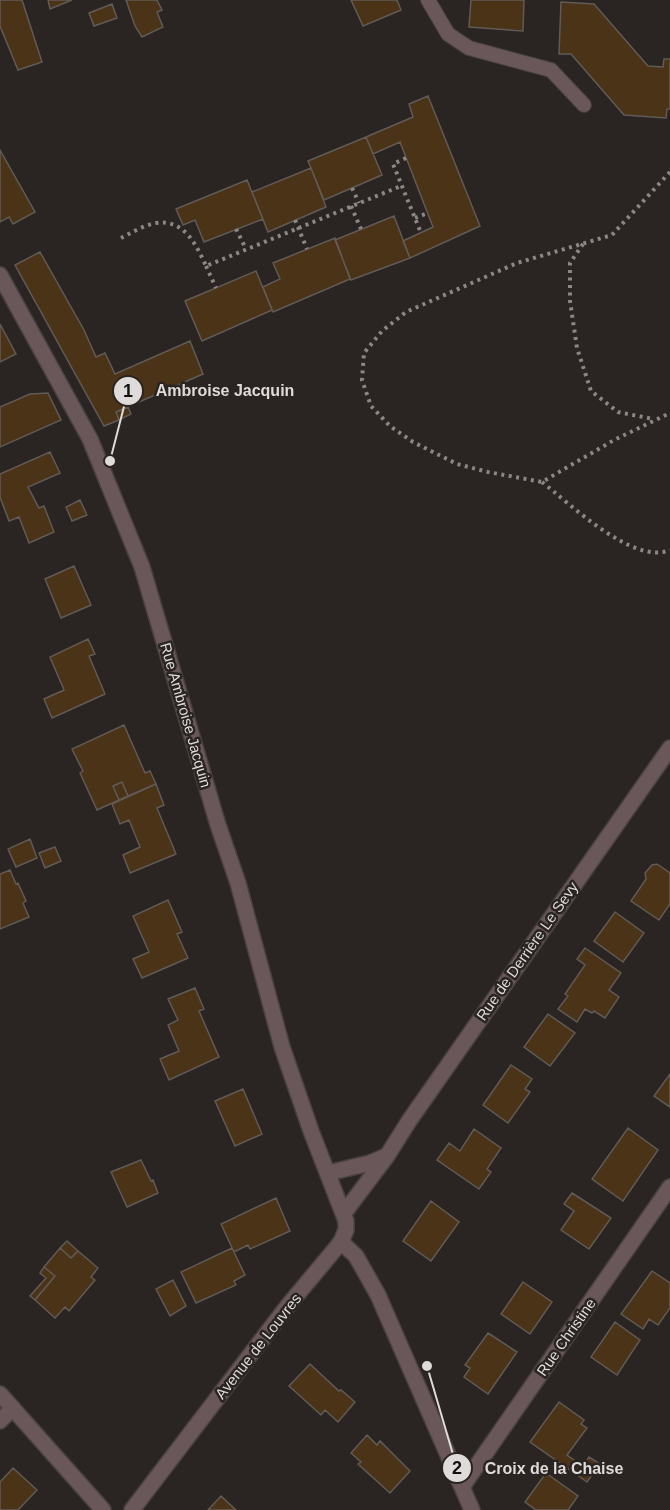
<svg xmlns="http://www.w3.org/2000/svg" width="670" height="1510" viewBox="0 0 670 1510" font-family="Helvetica,sans-serif">
	<style>
		.building { fill: #4b3318; stroke: #605b56; stroke-width: 1.5 }
		.lines { fill: none; stroke-linecap: round; stroke-linejoin: round }
		.service-casing { stroke: #47413f; stroke-width: 16 }
		.minor-casing { stroke: #47413f; stroke-width: 18 }
		.tertiary-casing { stroke: #47413f; stroke-width: 18 }
		.path { stroke: #8c8785; stroke-width: 4; stroke-dasharray: 3 4.5; stroke-linecap: butt }
		.service { stroke: #69575a; stroke-width: 14 }
		.minor { stroke: #69575a; stroke-width: 15 }
		.tertiary { stroke: #69575a; stroke-width: 15 }
		.labels { text-anchor: middle; dominant-baseline: central; stroke-width: 5; stroke-linejoin: round; paint-order: stroke }
		.street-label { font-size: 15px; fill: #dfdbda; stroke: #2a2422 }
		.leader { fill: none; stroke: #dfdbda; stroke-width: 2 }
		.callout-dot { fill: #dfdbda; stroke: #2a2422; stroke-width: 2 }
		.mark-label { font-size: 18px; text-anchor: middle; font-weight: bold; fill: #111 }
		.callout-label { font-size: 16px; text-anchor: middle; font-weight: bold; fill: #dfdbda; stroke: #2a2422; stroke-width: 5; stroke-linejoin: round; paint-order: stroke }
	</style>
	<rect width="100%" height="100%" fill="#2a2422"/>
	<!-- building -->
	<path class="building" d="M 0,0 L 22,0 L 42,62 L 18,70 L 0,26 Z
		M 48,0 L 72,0 L 50,9 Z
		M 126,0 L 157,0 L 162,10 L 157,12 L 163,27 L 142,37 L 135,26 Z
		M 351,0 L 397,0 L 401,10 L 363,26 Z
		M 471,0 L 524,0 L 523,31 L 469,27 Z
		M 561,2 L 594,4 L 648,66 L 663,67 L 664,59 L 670,59 L 670,109 L 667,109 L 666,118 L 624,115 L 571,54 L 559,54 Z
		M 112,4 L 117,18 L 94,26 L 89,13 Z
		M 428,96 L 480,226 L 410,258 L 403,241 L 433,227 L 400,142 L 373,154 L 366,137 L 413,117 L 409,104 Z
		M 366,137 L 382,175 L 324,200 L 308,161 Z
		M 0,150 L 35,212 L 13,224 L 9,217 L 0,222 Z
		M 311,168 L 326,207 L 268,232 L 252,192 Z
		M 247,180 L 263,219 L 204,242 L 195,220 L 183,225 L 176,209 Z
		M 394,216 L 410,258 L 351,280 L 335,240 Z
		M 335,238 L 350,279 L 273,312 L 263,287 L 280,279 L 273,263 Z
		M 40,252 L 84,330 L 96,357 L 105,353 L 115,374 L 190,341 L 203,374 L 116,412 L 119,420 L 104,426 L 15,265 Z
		M 256,271 L 272,310 L 202,341 L 185,301 Z
		M 0,324 L 16,354 L 0,362 Z
		M 48,393 L 61,420 L 0,447 L 0,407 L 30,394 Z
		M 128,407 L 131,414 L 119,420 L 116,412 Z
		M 50,452 L 60,473 L 28,487 L 39,508 L 44,506 L 54,532 L 29,543 L 19,517 L 9,521 L 0,497 L 0,474 Z
		M 80,500 L 87,515 L 72,521 L 66,507 Z
		M 74,566 L 91,605 L 61,618 L 45,579 Z
		M 88,639 L 95,654 L 89,656 L 105,694 L 52,718 L 44,699 L 64,690 L 50,657 Z
		M 124,725 L 145,773 L 150,771 L 156,784 L 128,796 L 122,782 L 113,786 L 119,800 L 97,810 L 80,773 L 83,771 L 72,749 Z
		M 122,782 L 128,796 L 119,800 L 113,786 Z
		M 156,784 L 164,805 L 157,808 L 176,854 L 130,873 L 123,855 L 140,847 L 129,820 L 120,824 L 112,804 Z
		M 30,839 L 37,858 L 16,867 L 8,849 Z
		M 55,847 L 61,861 L 45,868 L 39,853 Z
		M 657,864 L 670,873 L 670,904 L 659,920 L 631,901 L 646,879 L 645,873 L 652,865 Z
		M 10,870 L 16,884 L 18,883 L 26,901 L 23,903 L 29,917 L 0,929 L 0,874 Z
		M 168,900 L 182,932 L 177,934 L 188,958 L 142,978 L 133,959 L 149,952 L 133,916 Z
		M 615,912 L 644,933 L 623,962 L 594,941 Z
		M 585,948 L 621,973 L 609,990 L 619,997 L 605,1018 L 594,1011 L 592,1013 L 585,1009 L 577,1022 L 558,1009 L 568,996 L 565,994 L 585,965 L 577,959 Z
		M 195,988 L 204,1009 L 199,1011 L 219,1057 L 169,1080 L 160,1059 L 179,1051 L 168,1025 L 178,1020 L 168,999 Z
		M 548,1014 L 575,1033 L 550,1066 L 524,1047 Z
		M 511,1065 L 532,1079 L 525,1089 L 530,1092 L 508,1123 L 483,1105 Z
		M 670,1074 L 670,1107 L 654,1096 Z
		M 243,1089 L 262,1134 L 235,1146 L 215,1101 Z
		M 628,1128 L 658,1150 L 623,1201 L 592,1179 Z
		M 474,1129 L 501,1148 L 487,1169 L 491,1172 L 479,1189 L 437,1160 L 449,1143 L 460,1151 Z
		M 141,1160 L 151,1181 L 153,1180 L 158,1193 L 127,1207 L 111,1172 Z
		M 572,1193 L 611,1218 L 589,1249 L 561,1230 L 574,1211 L 564,1204 Z
		M 276,1198 L 290,1231 L 250,1249 L 248,1245 L 234,1252 L 221,1224 Z
		M 431,1201 L 459,1222 L 431,1261 L 403,1241 Z
		M 67,1241 L 78,1251 L 71,1258 L 60,1248 Z
		M 60,1248 L 71,1258 L 78,1251 L 98,1268 L 91,1277 L 95,1280 L 69,1311 L 65,1307 L 55,1318 L 35,1300 L 55,1276 L 44,1267 Z
		M 232,1248 L 245,1275 L 234,1281 L 236,1285 L 196,1303 L 181,1272 Z
		M 44,1267 L 55,1276 L 35,1300 L 30,1296 L 46,1278 L 40,1273 Z
		M 652,1271 L 670,1283 L 670,1308 L 658,1325 L 649,1319 L 643,1329 L 621,1314 Z
		M 173,1280 L 186,1306 L 170,1316 L 156,1289 Z
		M 523,1282 L 552,1302 L 530,1334 L 501,1314 Z
		M 615,1322 L 640,1340 L 617,1375 L 591,1357 Z
		M 488,1333 L 517,1352 L 488,1394 L 464,1377 L 470,1368 L 465,1365 Z
		M 310,1364 L 339,1391 L 341,1390 L 355,1402 L 338,1422 L 325,1410 L 321,1415 L 289,1386 Z
		M 559,1402 L 584,1420 L 581,1424 L 587,1428 L 567,1455 L 583,1466 L 589,1457 L 600,1464 L 587,1482 L 530,1442 Z
		M 367,1435 L 377,1445 L 380,1441 L 410,1471 L 390,1493 L 358,1464 L 361,1462 L 351,1453 Z
		M 13,1468 L 37,1490 L 18,1510 L 0,1510 L 0,1482 Z
		M 546,1473 L 578,1496 L 568,1510 L 536,1510 L 525,1502 Z
		M 221,1496 L 236,1510 L 208,1510 Z"/>
	<g class="lines">
		<defs>
			<path id="service" d="M 428,0 L 448,34 L 469,48 L 551,70 L 584,105"/>
			<path id="minor" d="M 328,1173 L 370,1163 L 384,1157
				M 344,1213 L 387,1156 L 409,1121 L 670,748
				M 341,1242 L 356,1256 L 378,1295 L 472,1510
				M 0,1394 L 103,1510
				M 0,1421 L 13,1408
				M 462,1487 L 670,1187"/>
			<path id="tertiary" d="M 0,275 L 90,439 L 142,567 L 218,825 L 238,883 L 282,1047 L 311,1131 L 346,1221 L 346,1230 L 341,1242 L 286,1308 L 132,1510"/>
		</defs>
		<!-- service casing -->
		<use href="#service" class="service-casing"/>
		<!-- minor casing -->
		<use href="#minor" class="minor-casing"/>
		<!-- tertiary casing -->
		<use href="#tertiary" class="tertiary-casing"/>
		<!-- path -->
		<path class="path" d="M 406,158 L 393,164 L 421,233
			M 670,172 L 612,235 L 517,263 L 406,312 L 382,331 L 364,353 L 362,380 L 371,406 L 390,426 L 413,442 L 457,464 L 488,472 L 542,482 L 614,440 L 670,413
			M 352,188 L 359,203
			M 351,206 L 361,229
			M 415,218 L 428,213
			M 295,220 L 307,249
			M 236,229 L 246,249
			M 121,238 C 131,233 144,225 156,223 C 184,219 196,244 206,266 L 401,186
			M 583,244 L 570,263 L 570,301 L 577,348 L 591,391 L 618,412 L 653,419
			M 206,266 L 216,288
			M 542,482 C 569,503 634,566 670,550"/>
		<!-- service -->
		<use href="#service" class="service"/>
		<!-- minor -->
		<use href="#minor" class="minor"/>
		<!-- tertiary -->
		<use href="#tertiary" class="tertiary"/>
	</g>
	<g class="labels">
		<!-- street labels -->
		<g class="street-label">
			<text transform="translate(186 715) rotate(74)">Rue Ambroise Jacquin</text>
			<text transform="translate(527 951) rotate(-55)">Rue de Derrière Le Sevy</text>
			<text transform="translate(566 1337) rotate(-55)">Rue Christine</text>
			<text transform="translate(258 1346) rotate(-52)">Avenue de Louvres</text>
		</g>
	</g>
	<!-- callouts -->
	<path class="leader" d="M110 461L128 391M427 1366L457 1468"/>
	<g class="callout-dot">
		<circle cx="110" cy="461" r="6"/>
		<circle cx="427" cy="1366" r="6"/>
		<circle cx="128" cy="391" r="15"/>
		<circle cx="457" cy="1468" r="15"/>
	</g>
	<g class="mark-label">
		<text x="128" y="397">1</text>
		<text x="457" y="1474">2</text>
	</g>
	<g class="callout-label">
		<text x="225" y="396">Ambroise Jacquin</text>
		<text x="554" y="1474">Croix de la Chaise</text>
	</g>
</svg>
